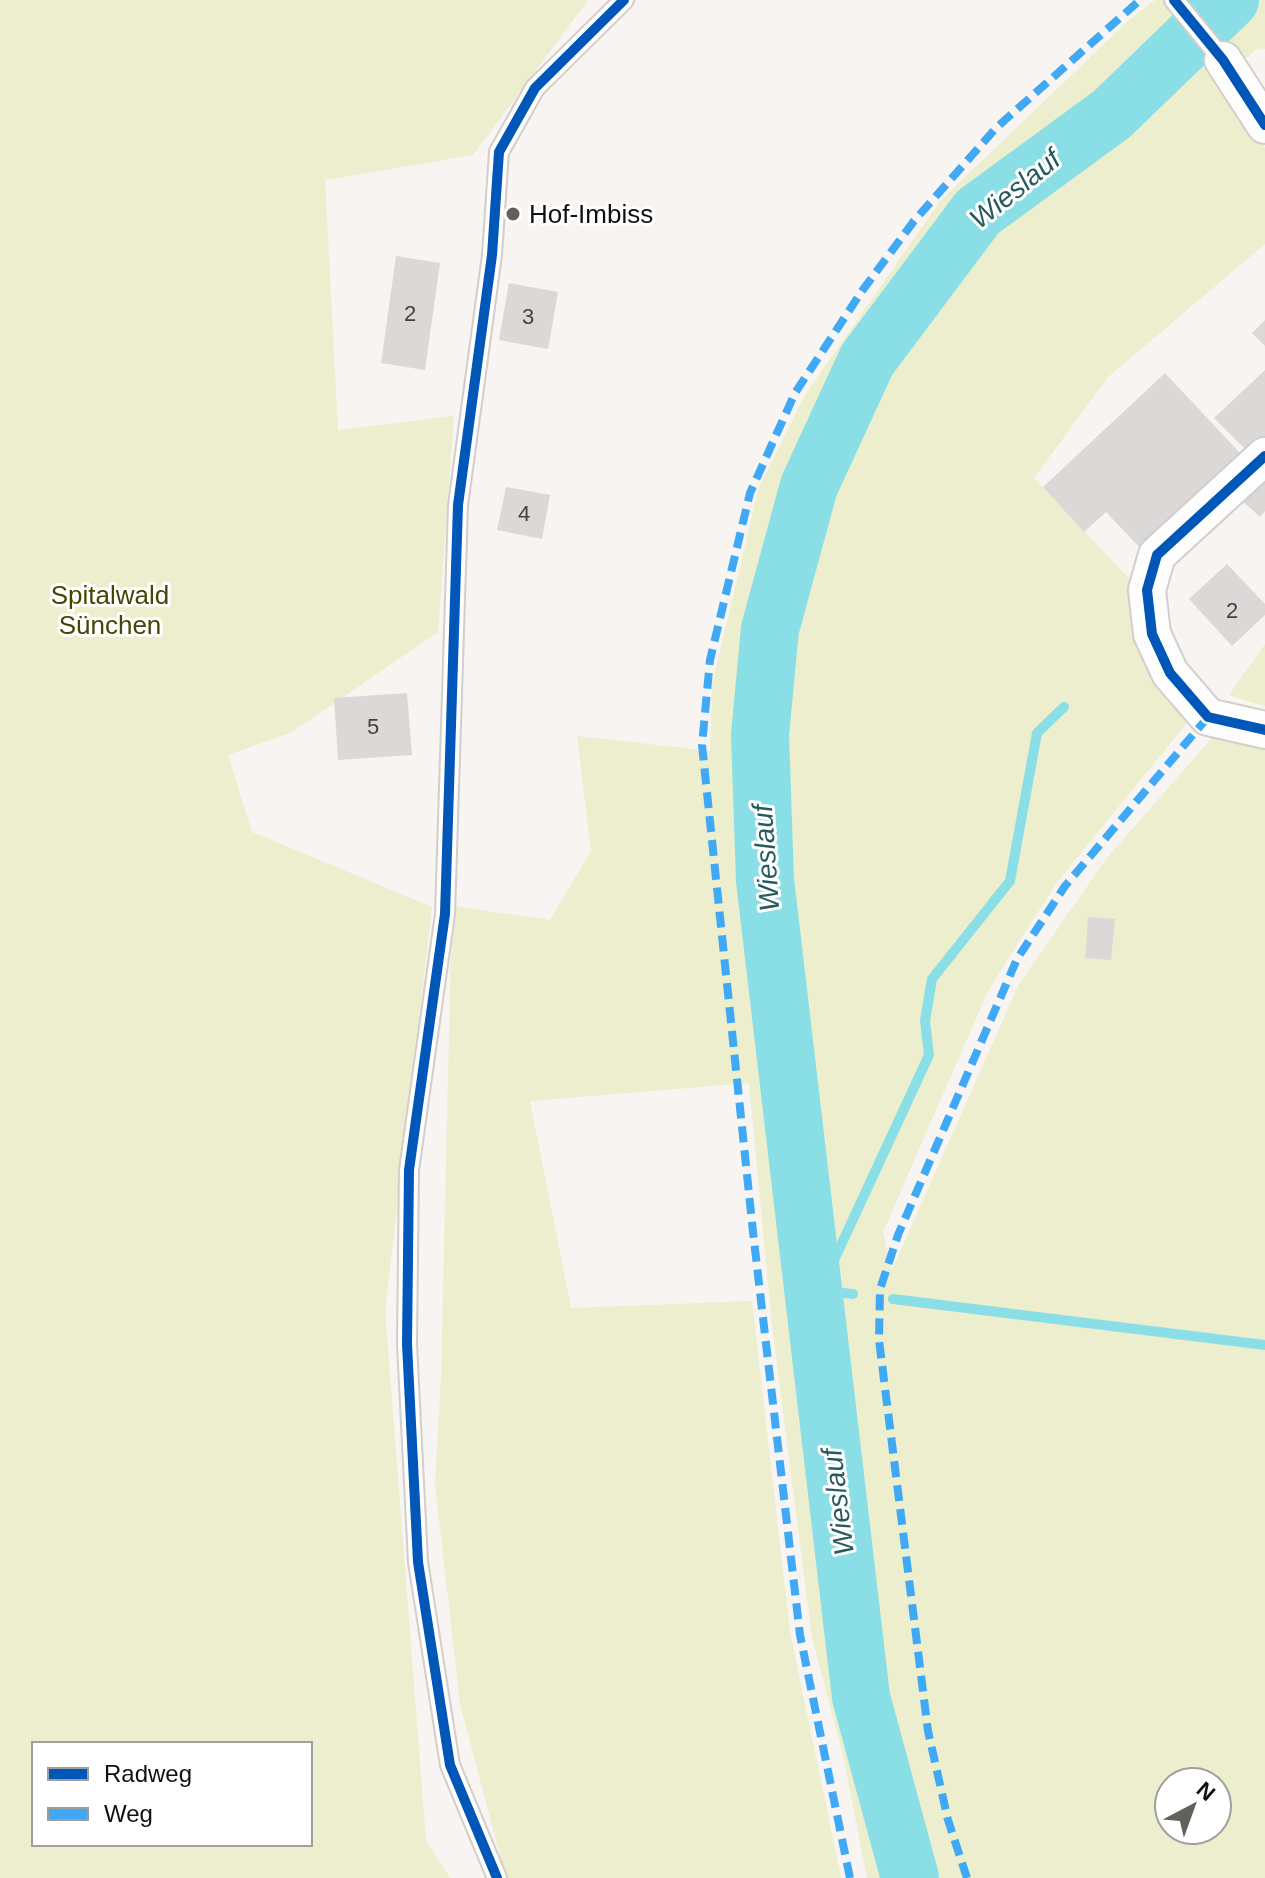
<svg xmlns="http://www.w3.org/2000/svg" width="1265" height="1878" viewBox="0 0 1265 1878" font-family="Arial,sans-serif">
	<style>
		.green { fill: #eceecd; fill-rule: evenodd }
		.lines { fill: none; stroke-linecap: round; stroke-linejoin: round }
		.stream { stroke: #8adfe7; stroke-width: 10 }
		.river { stroke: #8adfe7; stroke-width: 58 }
		.building { fill: #dbd8d8 }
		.lane-casing { stroke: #d1cecc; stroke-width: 22 }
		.street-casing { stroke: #d1cecc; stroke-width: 40 }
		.lane { stroke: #fefdfd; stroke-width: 18 }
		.street { stroke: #fefdfd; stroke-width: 36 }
		.quiet { stroke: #3fa9f5; stroke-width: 8; stroke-dasharray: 16 8; stroke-linecap: butt }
		.cycleway-casing { stroke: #fff; stroke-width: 15 }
		.cycleway { stroke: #0057b8; stroke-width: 10 }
		.poi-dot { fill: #62605d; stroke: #fff; stroke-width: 3 }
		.labels { text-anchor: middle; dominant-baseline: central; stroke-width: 6; stroke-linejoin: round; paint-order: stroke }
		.number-label { font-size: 22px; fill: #444240 }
		.poi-label { font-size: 26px; fill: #12100e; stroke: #fff; text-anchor: start }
		.park-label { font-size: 26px; fill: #434703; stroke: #fff }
		.water-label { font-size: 28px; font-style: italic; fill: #265a5f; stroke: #fff }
	</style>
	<rect width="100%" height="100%" fill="#f7f4f1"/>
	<!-- green -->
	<path class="green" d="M 0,0 L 588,0 L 473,155 L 325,180 L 338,430 L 454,416 L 438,632 L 292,732 L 228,755 L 252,832 L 432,907 L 385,1310 L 426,1840 L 450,1878 L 0,1878 ZM 34,1744 L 310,1744 L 310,1844 L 34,1844 Z
		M 1155,0 L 1265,0 L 1265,49 L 1258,48 L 1222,78 L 1265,148 L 1265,244 L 1108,377 L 1034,478 L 1138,588 L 1194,714 L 1055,885 L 988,991 L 883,1232 L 892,1270 L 1019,984 L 1107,858 L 1211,739 L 1247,737 L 1265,741 L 1265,1878 L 867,1878 L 843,1755 L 812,1638 L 772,1325 L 749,1083 L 530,1101 L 571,1308 L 752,1301 L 790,1632 L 841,1878 L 506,1878 L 460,1704 L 435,1484 L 441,1377 L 452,906 L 550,920 L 591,851 L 577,736 L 710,751 L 712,685 L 759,487 L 805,395 L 941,200 L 1128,21 ZM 1169,1782 L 1217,1782 L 1217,1830 L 1169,1830 Z
		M 1265,644 L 1265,706 L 1229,695 Z"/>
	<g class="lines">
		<!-- stream -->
		<path class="stream" d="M 813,1290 L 829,1271 L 929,1055 L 925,1021 L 932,979 L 1010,881 L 1037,733 L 1064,707
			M 813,1290 L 853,1294
			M 893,1299 L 1265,1345"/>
		<!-- river -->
		<path class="river" d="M 910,1878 L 861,1697 L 765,880 L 760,735 L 770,629 L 809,486 L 867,360 L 978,212 L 1112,114 L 1230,0"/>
	</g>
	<!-- building -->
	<path class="building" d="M 396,256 L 440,263 L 425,370 L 381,363 Z
		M 509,283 L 558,292 L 548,349 L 499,340 Z
		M 1265,320 L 1265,346 L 1252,333 Z
		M 1265,370 L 1265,436 L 1248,452 L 1214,418 Z
		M 1165,373 L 1240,453 L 1141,549 L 1106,512 L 1084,532 L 1043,487 Z
		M 1265,477 L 1265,511 L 1260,517 L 1237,496 Z
		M 506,487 L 550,495 L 542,539 L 497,530 Z
		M 1227,564 L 1265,604 L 1265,615 L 1232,646 L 1189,599 Z
		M 407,693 L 412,755 L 338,760 L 334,698 Z
		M 1088,917 L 1115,919 L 1111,960 L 1085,958 Z"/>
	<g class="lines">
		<defs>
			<path id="lane" d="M 1174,0 L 1223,60
				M 497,1878 L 450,1765 L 418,1562 L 407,1344 L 409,1170 L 445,914 L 458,505 L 492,255 L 499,152 L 535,88 L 624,0"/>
			<path id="street" d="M 1223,60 L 1265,125
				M 1265,456 L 1157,555 L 1147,590 L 1152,634 L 1170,673 L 1208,717 L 1265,730"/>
		</defs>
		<!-- lane casing -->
		<use href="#lane" class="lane-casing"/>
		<!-- street casing -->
		<use href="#street" class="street-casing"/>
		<!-- lane -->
		<use href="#lane" class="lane"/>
		<!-- street -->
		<use href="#street" class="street"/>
		<!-- quiet -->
		<path class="quiet" d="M 850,1878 L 800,1635 L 753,1232 L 702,745 L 710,660 L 750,493 L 795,393 L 862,291 L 914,221 L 996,128 L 1140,0
			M 967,1878 L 948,1820 L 928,1731 L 879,1340 L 880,1289 L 898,1235 L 1017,959 L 1065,886 L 1208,717"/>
		<defs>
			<path id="cycleway" d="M 1174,0 L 1223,60 L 1265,125
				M 1265,456 L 1157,555 L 1147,590 L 1152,634 L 1170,673 L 1208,717 L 1265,730
				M 497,1878 L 450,1765 L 418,1562 L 407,1344 L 409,1170 L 445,914 L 458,505 L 492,255 L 499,152 L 535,88 L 624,0"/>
		</defs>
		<!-- cycleway casing -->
		<use href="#cycleway" class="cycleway-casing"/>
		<!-- cycleway -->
		<use href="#cycleway" class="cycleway"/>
	</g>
	<!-- markers -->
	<circle class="poi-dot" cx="513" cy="214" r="8"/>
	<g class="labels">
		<!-- number labels -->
		<g class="number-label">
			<text x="410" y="313">2</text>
			<text x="528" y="316">3</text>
			<text x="524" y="513">4</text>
			<text x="1232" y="610">2</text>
			<text x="373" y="726">5</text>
		</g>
		<!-- poi labels -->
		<g class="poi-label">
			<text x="529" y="214">Hof-Imbiss</text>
		</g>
		<!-- park labels -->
		<g class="park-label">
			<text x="110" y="595">Spitalwald<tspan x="110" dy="30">Sünchen</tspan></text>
		</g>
		<!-- water labels -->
		<g class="water-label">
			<text transform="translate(1015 189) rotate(-39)">Wieslauf</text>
			<text transform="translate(766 858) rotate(-94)">Wieslauf</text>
			<text transform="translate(838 1502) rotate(-97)">Wieslauf</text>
		</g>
	</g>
	<!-- legend -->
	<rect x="32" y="1742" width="280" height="104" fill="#ffffff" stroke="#a09f9f" stroke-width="2"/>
	<rect x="48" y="1768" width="40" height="12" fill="#0057b8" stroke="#a09f9f" stroke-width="2"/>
	<text x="104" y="1782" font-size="24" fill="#12100e">Radweg</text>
	<rect x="48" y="1808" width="40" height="12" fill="#3fa9f5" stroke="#a09f9f" stroke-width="2"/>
	<text x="104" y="1822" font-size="24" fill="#12100e">Weg</text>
	<!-- north arrow -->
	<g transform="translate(1193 1806) rotate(41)"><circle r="38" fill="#ffffff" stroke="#a09f9f" stroke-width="2"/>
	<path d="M0-6L14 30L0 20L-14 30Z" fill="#62605d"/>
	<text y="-12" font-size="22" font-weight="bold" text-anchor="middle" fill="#12100e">N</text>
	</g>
</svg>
